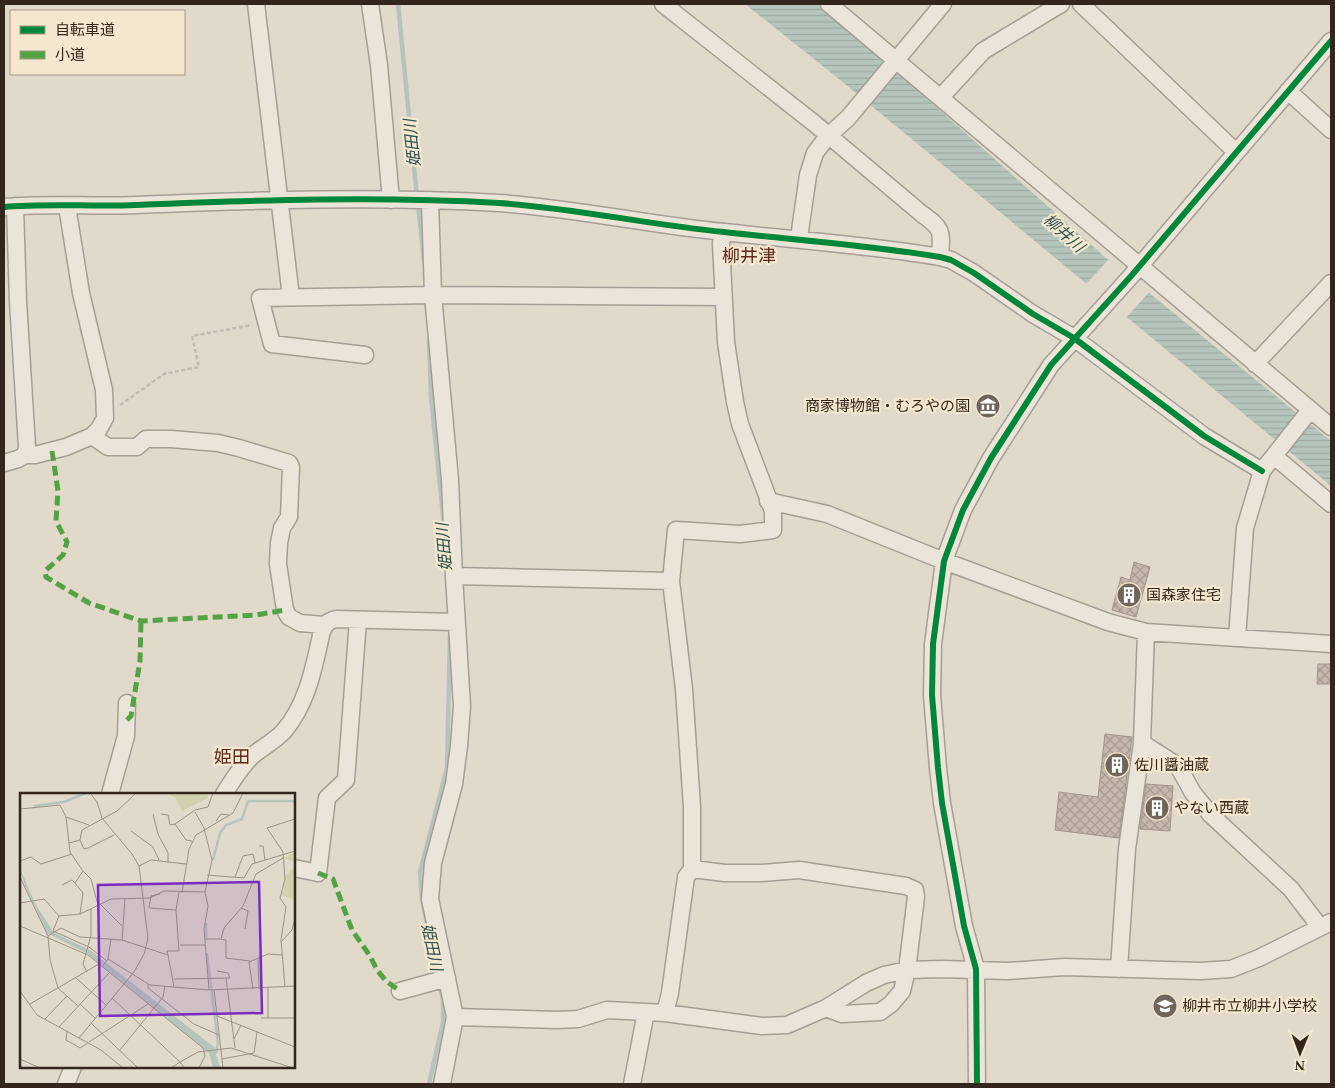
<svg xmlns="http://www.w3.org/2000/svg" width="1335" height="1088" viewBox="0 0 1335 1088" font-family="'Times New Roman','Noto Sans JP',serif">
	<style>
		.water { fill: url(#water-rules) }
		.pier { fill: #e1d9ca }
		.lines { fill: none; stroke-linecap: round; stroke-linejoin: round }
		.stream { stroke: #b6c5bb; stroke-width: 4.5 }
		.building { fill: url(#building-cross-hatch); stroke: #a1958a }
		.minor-casing { stroke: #a69e94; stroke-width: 19 }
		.path { stroke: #c2bbb2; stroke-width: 2.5; stroke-dasharray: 4 2.5; stroke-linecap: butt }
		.minor { stroke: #eae4db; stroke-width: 16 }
		.quiet { stroke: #52a341; stroke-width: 5; stroke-dasharray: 10 5; stroke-linecap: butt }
		.cycleway-casing { stroke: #f3e7cf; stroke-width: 9 }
		.cycleway { stroke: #00873e; stroke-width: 6 }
		.labels { text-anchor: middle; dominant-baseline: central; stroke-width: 4.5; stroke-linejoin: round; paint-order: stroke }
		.poi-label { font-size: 15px; fill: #33271d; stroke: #f3e7cf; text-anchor: start }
		.water-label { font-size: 16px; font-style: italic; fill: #2d524e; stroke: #f3e7cf }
		.quarter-label { font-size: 18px; fill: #5e291f; stroke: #f3e7cf }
		.inset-river { fill: none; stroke: #b6c5bb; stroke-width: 2.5 }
		.inset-road { fill: none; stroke: #9b9285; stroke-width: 1 }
		.view { fill: #7b2cbf; fill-opacity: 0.15; stroke: #7b2cbf; stroke-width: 2.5 }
		.inset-edge { fill: none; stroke: #33271d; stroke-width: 2.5 }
	</style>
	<defs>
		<pattern id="water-rules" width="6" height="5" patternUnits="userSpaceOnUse" patternTransform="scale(1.25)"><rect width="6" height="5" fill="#b6c5bb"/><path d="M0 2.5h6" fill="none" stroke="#9da9a0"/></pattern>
		<pattern id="building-cross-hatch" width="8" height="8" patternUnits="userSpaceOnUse" patternTransform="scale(1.25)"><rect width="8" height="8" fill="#c4b7ab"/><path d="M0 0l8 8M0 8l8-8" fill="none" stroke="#a99d93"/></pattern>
	</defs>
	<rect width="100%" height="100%" fill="#e1d9ca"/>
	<!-- water -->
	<path class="water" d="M 745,4 L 817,4 L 890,66 L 1105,257 L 1331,441 L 1331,486 L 839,79 Z"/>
	<!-- pier -->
	<path class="pier" d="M 1110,258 L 1150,291 L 1125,319 L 1085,285 Z"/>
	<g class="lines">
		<!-- stream -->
		<path class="stream" d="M 398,4 L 417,197
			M 418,204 L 424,261
			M 429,341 L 431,397 L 444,525
			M 429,1084 L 443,1022 L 443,1000 L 422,899 L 420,872 L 447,768 L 450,635"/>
	</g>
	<!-- building -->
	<path class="building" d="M 1134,562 L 1150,567 L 1136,617 L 1112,610 L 1121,577 L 1130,580 Z
		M 1318,664 L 1331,664 L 1331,684 L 1317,684 Z
		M 1105,734 L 1132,737 L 1119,838 L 1055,830 L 1059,792 L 1098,797 Z
		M 1146,784 L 1173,786 L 1170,831 L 1140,829 Z"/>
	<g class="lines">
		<defs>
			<path id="minor" d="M 256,4 L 291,297
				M 370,4 L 379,65 L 391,200
				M 663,4 L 815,124 L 922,214 C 943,229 942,231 940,257
				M 829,4 L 1331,427
				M 1081,4 L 1236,152
				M 1288,91 L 1331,130
				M 941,97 L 983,51 L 1061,4
				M 430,200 L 433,295 L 450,480 L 454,576 L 462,706 L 459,746 L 454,784 L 433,863 L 430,899 L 455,1017 L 442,1084
				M 15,206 L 18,301 L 27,447 L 25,455
				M 4,207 C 48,203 92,207 136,205 C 257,200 378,196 499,203 C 575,208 649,225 724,232 C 796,240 869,245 940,257 L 951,260 L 974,273 L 1033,314 L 1074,338 L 1204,436 L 1262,471
				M 799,238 L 808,175 L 815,153 L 828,136 L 848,118 L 943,4
				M 365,355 L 272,344 L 260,298 L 433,295 L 723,297
				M 1255,364 L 1331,283
				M 92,436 L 108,447 L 137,447 L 146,439 L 171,439 L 218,443 L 239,448 L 289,463 L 291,467 L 289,517 L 282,528 L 279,543 L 278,564 L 285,610 L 289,617 L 300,623 L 324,625
				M 1274,456 L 1331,504
				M 4,463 L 18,459 L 25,455 L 35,455 L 66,447 L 92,436 L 99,429 L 105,418 L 104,390 L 81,293 L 67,206
				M 768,501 L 827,514 L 944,561 L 1108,622 L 1146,632 L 1331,644
				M 454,576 L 671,581
				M 1237,638 L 1245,528 L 1262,471 L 1307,414 L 1312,411
				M 1142,743 L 1178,766 L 1193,793 L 1211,815 L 1291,889 L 1320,927
				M 110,794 L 126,736 L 127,703
				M 224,794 C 232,781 240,768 251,757 C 261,748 275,741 284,731 C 308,703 314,666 322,631 C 325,624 328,621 336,619 L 456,622
				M 294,868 L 318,873 L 327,798 L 346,780 L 358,620
				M 692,869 L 725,873 L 761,873 L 799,870 L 906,886 L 915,890 L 916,897 L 907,970 L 902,991 L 891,1004 L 880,1012 L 842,1014 L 826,1008
				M 1119,969 L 1127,849 L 1142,743 L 1146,632
				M 400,991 L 447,978
				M 665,1013 L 670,993 L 686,877 L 692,869 L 692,807 L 684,689 L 671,581 L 676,530 L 740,534 L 773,530 L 773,511 L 740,424 L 735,402 L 726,342 L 721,243 L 723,232
				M 455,1017 L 557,1020 L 578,1019 L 607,1010 L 665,1013 L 762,1026 L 787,1025 L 826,1008 L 866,983 L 884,975 L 907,970 L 942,969 L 1008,971 L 1064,967 L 1200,971 L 1231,969 L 1259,958 L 1331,922
				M 66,1084 L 73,1067
				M 632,1084 L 646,1012
				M 977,1084 L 976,969 L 964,926 L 942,803 L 938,768 L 932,695 L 933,644 L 944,561 L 963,510 L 991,458 L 1051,365 L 1132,275 L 1331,41"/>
		</defs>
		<!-- minor casing -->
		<use href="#minor" class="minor-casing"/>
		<!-- path -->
		<path class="path" d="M 120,405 L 164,374 L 199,367 L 192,336 L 252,325"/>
		<!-- minor -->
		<use href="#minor" class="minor"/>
		<!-- quiet -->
		<path class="quiet" d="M 52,451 L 58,491 L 56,521 L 67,542 L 63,555 L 45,571 L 46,577 L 89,603 L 141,621 L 256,615 L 285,610
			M 127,720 L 131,716 L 140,661 L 141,621
			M 318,873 L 333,879 L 352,930 L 370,956 L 377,970 L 386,981 L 400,991"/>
		<defs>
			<path id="cycleway" d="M 4,207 C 48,203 92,207 136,205 C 257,200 378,196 499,203 C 575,208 649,225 724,232 C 796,240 869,245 940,257 L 951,260 L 974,273 L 1033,314 L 1074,338 L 1204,436 L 1262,471
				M 977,1084 L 976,969 L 964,926 L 942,803 L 938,768 L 932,695 L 933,644 L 944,561 L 963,510 L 991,458 L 1051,365 L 1132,275 L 1331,41"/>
		</defs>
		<!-- cycleway casing -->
		<use href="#cycleway" class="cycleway-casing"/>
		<!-- cycleway -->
		<use href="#cycleway" class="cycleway"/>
	</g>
	<!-- icons -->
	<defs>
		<symbol id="museum-disc" viewBox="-11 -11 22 22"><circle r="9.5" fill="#70655a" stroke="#f3e7cf"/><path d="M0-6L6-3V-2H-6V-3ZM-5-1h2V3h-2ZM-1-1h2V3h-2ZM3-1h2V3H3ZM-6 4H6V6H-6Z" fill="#fff"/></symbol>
		<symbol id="building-disc" viewBox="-11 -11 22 22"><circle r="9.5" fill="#70655a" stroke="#f3e7cf"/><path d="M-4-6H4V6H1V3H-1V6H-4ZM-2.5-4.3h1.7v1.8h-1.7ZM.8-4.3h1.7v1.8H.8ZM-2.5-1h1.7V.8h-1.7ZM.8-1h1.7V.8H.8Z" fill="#fff"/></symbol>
		<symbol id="school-disc" viewBox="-11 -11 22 22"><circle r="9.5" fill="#70655a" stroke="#f3e7cf"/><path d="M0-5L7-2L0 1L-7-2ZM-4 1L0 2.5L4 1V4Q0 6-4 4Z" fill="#fff"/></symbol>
	</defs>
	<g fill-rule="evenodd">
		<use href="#museum-disc" x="974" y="392" width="28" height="28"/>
		<use href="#building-disc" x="1115" y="581" width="28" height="28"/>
		<use href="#building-disc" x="1103" y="751" width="28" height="28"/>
		<use href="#building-disc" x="1143" y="794" width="28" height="28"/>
		<use href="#school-disc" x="1151" y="992" width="28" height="28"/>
	</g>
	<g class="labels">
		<!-- poi labels -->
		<g class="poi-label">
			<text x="970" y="406" text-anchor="end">商家博物館・むろやの園</text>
			<text x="1146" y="595">国森家住宅</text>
			<text x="1134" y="765">佐川醤油蔵</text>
			<text x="1174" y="808">やない西蔵</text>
			<text x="1182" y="1006">柳井市立柳井小学校</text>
		</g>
		<!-- water labels -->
		<g class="water-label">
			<text transform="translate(412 143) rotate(-96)">姫田川</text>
			<text transform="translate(1064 233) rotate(42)">柳井川</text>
			<text transform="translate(444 547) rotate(-95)">姫田川</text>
			<text transform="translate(432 947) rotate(78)">姫田川</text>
		</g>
		<!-- quarter labels -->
		<g class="quarter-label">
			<text x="749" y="256">柳井津</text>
			<text x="232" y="757">姫田</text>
		</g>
	</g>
	<!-- overview -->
	<g transform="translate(20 793)">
		<rect width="275" height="275" fill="#e1d9ca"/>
		<path d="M 146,0 L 188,0 L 188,5 L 162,18 L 156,5 ZM 275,59 L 275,107 L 262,102 L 266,83 L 274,74 L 274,69 L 264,65 Z" fill="#d2d0ad"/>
		<path d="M 0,76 L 16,112 L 34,140 L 70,157 L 194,254 L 200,275 L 193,275 L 189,260 L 68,161 L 27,140 L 5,93 Z" fill="#b6c5bb"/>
		<path class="inset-river" d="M 14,13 L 44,9 L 66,0M 193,67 L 200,40 L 206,32 L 222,26 L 228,8 L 275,8M 186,146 L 186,130M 187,160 L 198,250 L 196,260"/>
		<path class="inset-road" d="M 0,16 L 40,12 L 46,24 L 50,59 L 63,78M 175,19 L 184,35M 133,21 L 138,41 L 148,60 L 148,70M 141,21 L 148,22 L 150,32 L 155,31 L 175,17 L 188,14 L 193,0M 46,24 L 69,32M 196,28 L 201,21 L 209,22M 155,31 L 166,47 L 172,48M 184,35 L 192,67 L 185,99 L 188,113 L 184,136 L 189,197M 111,38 L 133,54 L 139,67M 60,47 L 64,56 L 68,55 L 94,42M 49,50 L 60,47 L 62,37 L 97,18 L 116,0M 239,53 L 243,53 L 245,67M 0,68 L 11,64 L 21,71 L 52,61M 119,73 L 131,67 L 166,71M 187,82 L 224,85 L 232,71 L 275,58M 0,84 L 28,143 L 30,167 L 38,195 L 58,213M 215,84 L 223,63 L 233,61 L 235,70M 42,92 L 52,87 L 55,90M 162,100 L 169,56 L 176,42 L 213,20 L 223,0M 140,101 L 131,103 L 129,115 L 156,117M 0,110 L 24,106 L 39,123M 80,111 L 102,133M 221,115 L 228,118 L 225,136M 60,121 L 63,100 L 55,90 L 63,78 L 71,86 L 78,112M 39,123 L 60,121 L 91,106 L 130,105 L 144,98 L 185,99M 0,133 L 68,162 L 183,255 L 185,263 L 179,275M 33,138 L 69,154 L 87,168M 33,138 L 39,123M 28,143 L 41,135 L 60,144 L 102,147 L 148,162M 185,146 L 201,146 L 204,135 L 223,113 L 236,81 L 263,65M 201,146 L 206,147 L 206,165 L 230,168M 102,147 L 105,106M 261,149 L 272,137 L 275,126M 160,152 L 186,152M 148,162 L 147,158 L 159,158 L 156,117 L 159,99M 148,162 L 154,194M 88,166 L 130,192 L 189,197 L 275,193M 238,166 L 239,196M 82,174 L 88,166 L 91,146M 67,179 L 63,171 L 71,142 L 71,116M 56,185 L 86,212M 206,185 L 215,255M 154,186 L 210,185 L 208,180 L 197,178M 128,191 L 128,195 L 174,231 L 199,242M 265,194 L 261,147 L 266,114 L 260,105 L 265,86 L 263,59 L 247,35 L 275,26M 248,195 L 248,225M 233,196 L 229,169 L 248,161 L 263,162M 194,197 L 203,275M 0,198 L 17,222 L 81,257 L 103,275M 92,205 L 160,269 L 178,259 L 211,255 L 273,275M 10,211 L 79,171M 60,211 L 75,225M 197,223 L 275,254M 241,225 L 275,225M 25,226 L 47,203M 71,230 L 118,275M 39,234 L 89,180M 47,238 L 46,247 L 60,255 L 68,250M 59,245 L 114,179 L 124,161 L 128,145 L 119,73 L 112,61 L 82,25 L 77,9 L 70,0M 214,246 L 221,232M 69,249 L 128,211M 100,257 L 143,204 L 145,193M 234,260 L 237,239M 0,266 L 20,275M 202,266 L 234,260M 151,275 L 160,269 L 165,275"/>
		<path class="view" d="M 239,89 L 242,220 L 80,223 L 78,92 Z"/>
		<rect width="275" height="275" class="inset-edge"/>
	</g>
	<!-- border -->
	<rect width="1335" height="1088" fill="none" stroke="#33271d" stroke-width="10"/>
	<!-- legend -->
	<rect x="10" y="10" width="175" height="65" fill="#f3e7cf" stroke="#a69a88"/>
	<rect x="20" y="26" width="25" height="8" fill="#00873e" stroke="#a69a88"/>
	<text x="55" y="35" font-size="15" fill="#33271d">自転車道</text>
	<rect x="20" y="51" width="25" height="8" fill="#52a341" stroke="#a69a88"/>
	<text x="55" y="60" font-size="15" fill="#33271d">小道</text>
	<!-- north arrow -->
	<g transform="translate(1300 1053) rotate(181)" stroke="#f3e7cf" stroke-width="4" paint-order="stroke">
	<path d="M0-4L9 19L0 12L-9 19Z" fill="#33271d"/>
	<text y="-8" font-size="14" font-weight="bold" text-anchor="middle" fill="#33271d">N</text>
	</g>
</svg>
